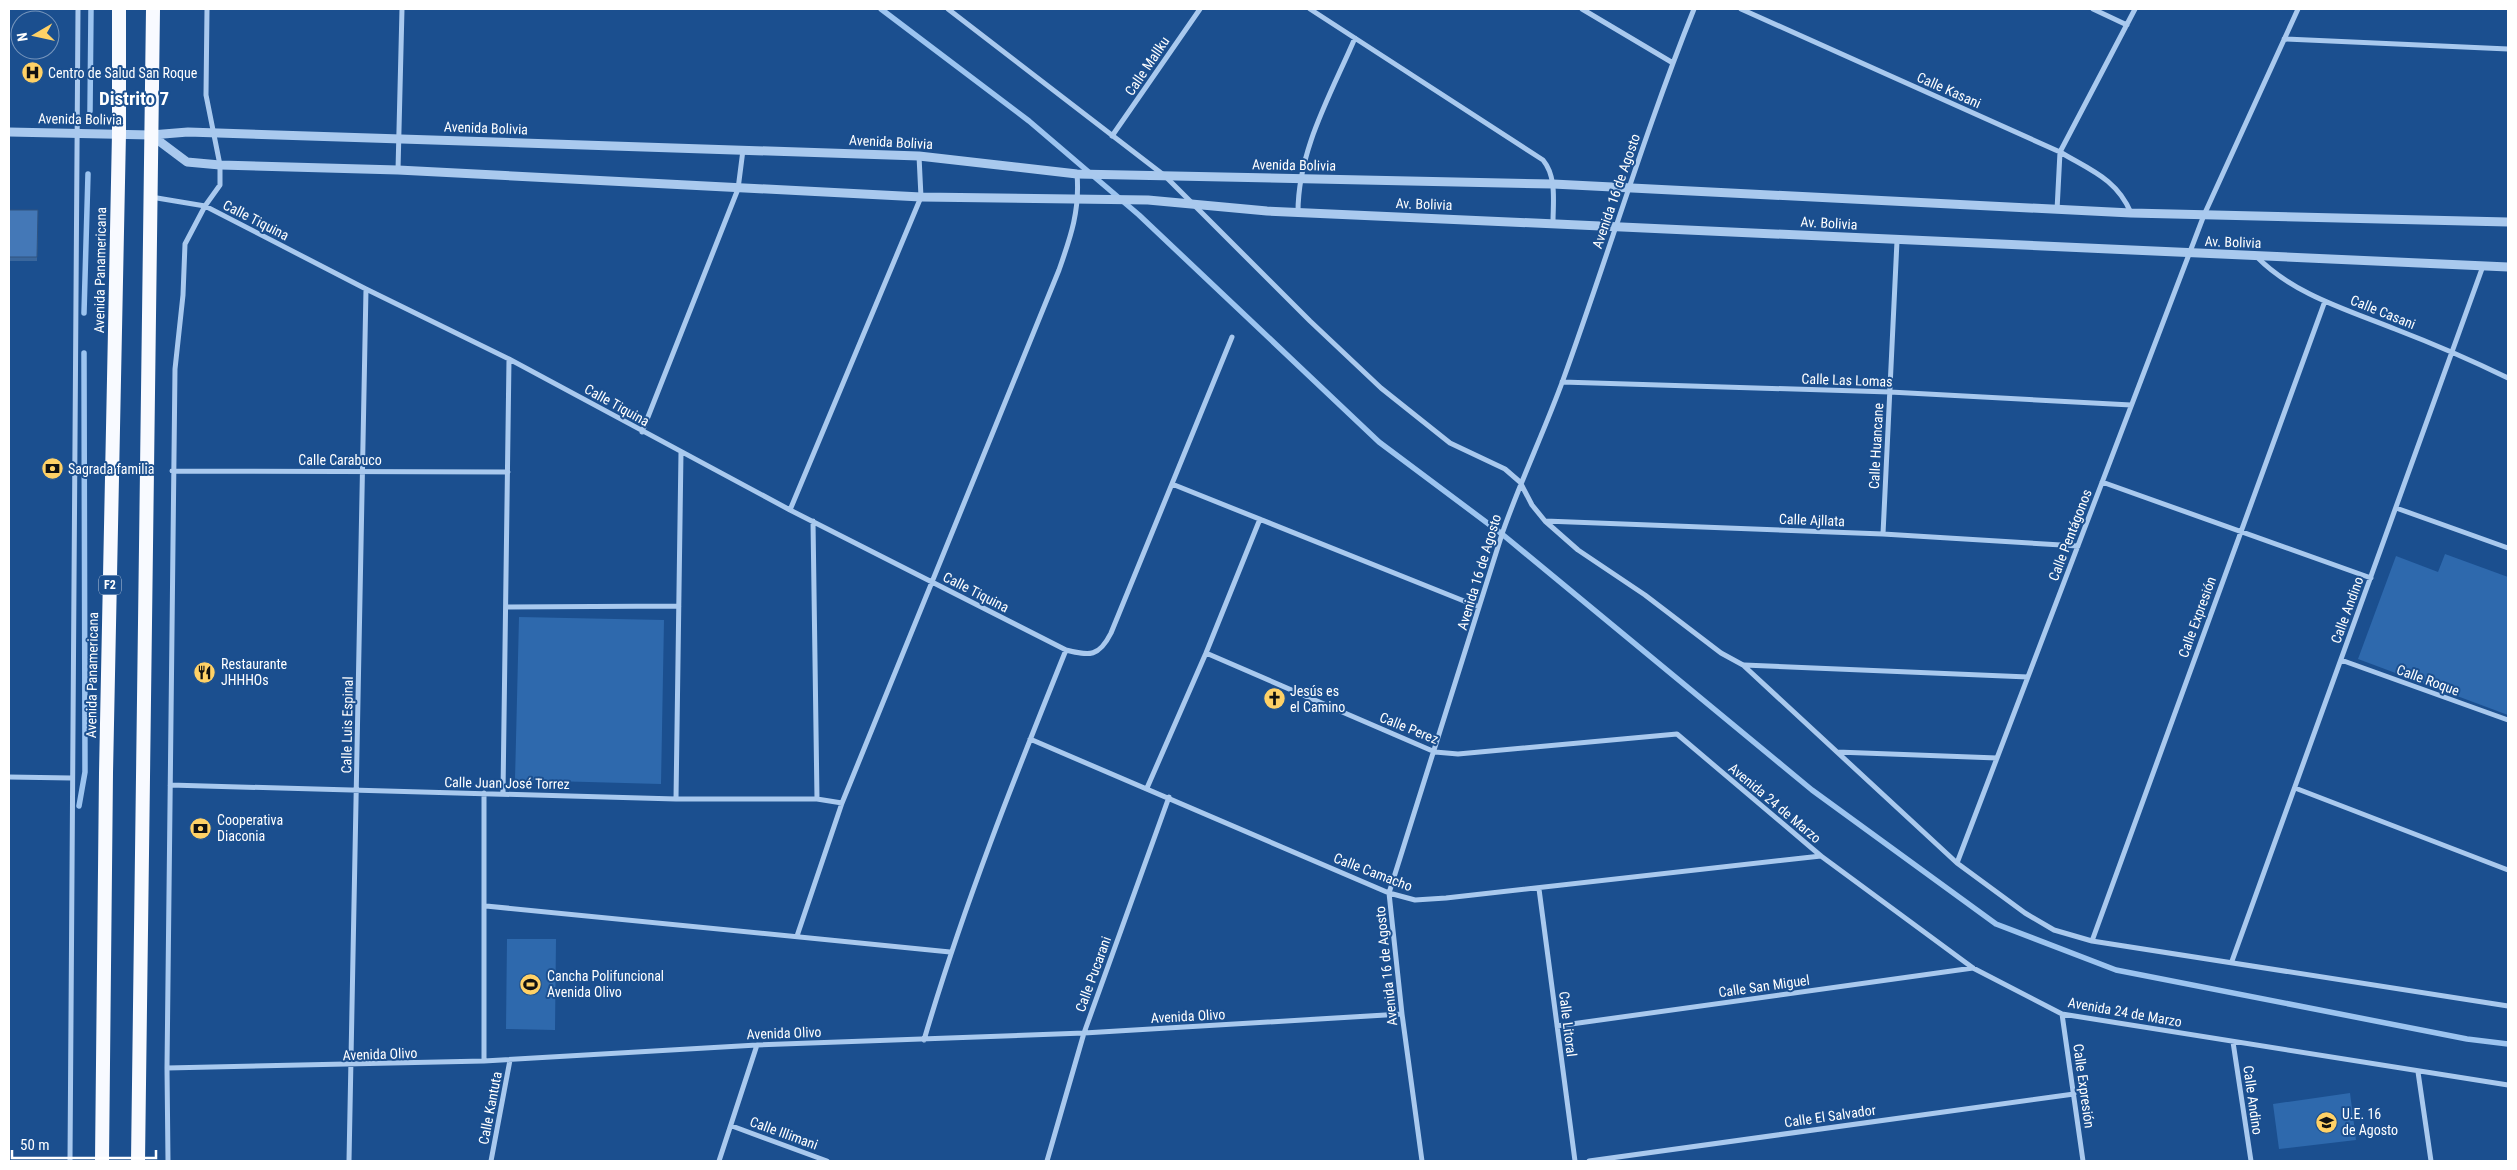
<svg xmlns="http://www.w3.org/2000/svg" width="2517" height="1170" viewBox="0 0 2517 1170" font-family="'Roboto Condensed',sans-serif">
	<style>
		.green { fill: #2e69ad }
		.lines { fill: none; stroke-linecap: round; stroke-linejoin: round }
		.stream { stroke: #9cc4f0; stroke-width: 5.5 }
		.minor { stroke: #a9c9ee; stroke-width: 5 }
		.tertiary { stroke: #a9c9ee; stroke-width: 9 }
		.trunk { stroke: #f8faff; stroke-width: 14 }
		.wall { fill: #3a679d }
		.building { fill: #4478b7; stroke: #305480 }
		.labels { text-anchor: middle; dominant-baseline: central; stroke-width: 4; stroke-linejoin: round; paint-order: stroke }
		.shield { fill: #1b4f8f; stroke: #bbcadd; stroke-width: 1 }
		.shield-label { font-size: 12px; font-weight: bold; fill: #fff }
		.street-label { font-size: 14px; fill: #fff; stroke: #1b4f8f }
		.poi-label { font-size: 14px; fill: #fff; stroke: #1b4f8f; text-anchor: start }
		.district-label { font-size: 19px; font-weight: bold; fill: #fff; stroke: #1b4f8f }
	</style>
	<rect width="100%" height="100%" fill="#1b4f8f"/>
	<!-- green -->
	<path class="green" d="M 2445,554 L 2508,577 L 2508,715 L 2358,659 L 2396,556 L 2438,572 Z
		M 519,617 L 664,620 L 661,784 L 515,780 Z
		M 507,939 L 556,939 L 555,1030 L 506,1029 Z
		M 2350,1093 L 2356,1140 L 2279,1149 L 2273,1104 Z"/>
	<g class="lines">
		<!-- stream -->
		<path class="stream" d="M 881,9 L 1029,121 L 1139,215 L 1379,442 L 1502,534 L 1812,790 L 1996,924 L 2116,970 L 2467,1039 L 2508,1044
			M 90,111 L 91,9
			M 84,313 L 88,174
			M 79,806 L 85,772 L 84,353"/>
		<!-- minor -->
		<path class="minor" d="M 948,9 L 1165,176 L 1310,321 L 1381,388 L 1450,443 L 1505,469 L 1520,482 L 1532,505 L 1545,521 L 1578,550 L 1645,595 L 1721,653 L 1743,665 L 1957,863 L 2025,913 L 2054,930 L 2092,941 L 2508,1006
			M 1310,9 L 1543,160 C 1557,177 1553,202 1553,223
			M 1582,9 L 1673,63
			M 1741,9 L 2060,152 C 2090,170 2117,179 2131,213
			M 2093,9 L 2127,25
			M 2284,39 L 2508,49
			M 1112,136 L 1200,9
			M 398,170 L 402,9
			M 151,197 L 205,206 L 366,289 L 509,359 L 790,510 L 1066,650 C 1090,656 1099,657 1111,633 L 1232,337
			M 2057,210 L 2060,152 L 2135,9
			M 1298,212 C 1298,150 1331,94 1355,38
			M 2257,257 C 2293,294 2348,310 2395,329 C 2434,344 2471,360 2508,378
			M 1562,382 L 1890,392 L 2131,405
			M 642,432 L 738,189 L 743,150
			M 172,471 L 508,472
			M 2102,482 L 2371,578
			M 1172,484 L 1479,607
			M 2396,508 L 2508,548
			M 790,510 L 921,197 L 919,156
			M 813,521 L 817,799
			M 1545,521 L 1883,534 L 2078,546
			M 1883,534 L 1897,241
			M 506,607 L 679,606
			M 1206,653 L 1435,752 L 1458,754 L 1677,734 L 1821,856 L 1973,968 L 2062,1014 L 2508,1085
			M 2341,660 L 2508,720
			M 1744,665 L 2028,677
			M 1030,739 L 1389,893 L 1415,900 L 1446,898 L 1821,856
			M 1837,752 L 1997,758
			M 9,777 L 71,778
			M 170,785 L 676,799 L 817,799 L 842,803
			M 1147,788 L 1206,653 L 1260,519
			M 2295,788 L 2508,870
			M 484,793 L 484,1061
			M 503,793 L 509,359
			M 676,799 L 681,452
			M 1957,863 L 2204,215 L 2298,9
			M 1539,889 L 1575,1161
			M 486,906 L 950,952
			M 797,936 L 842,803 L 1059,270 C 1071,236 1080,210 1077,174
			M 2092,941 L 2325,301
			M 2232,961 L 2483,266
			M 2062,1014 L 2083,1161
			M 1557,1026 L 1973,968
			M 924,1040 C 963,907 1014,779 1066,650
			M 2233,1042 L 2251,1161
			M 167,1068 L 484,1061 L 757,1045 L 1084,1033 L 1402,1014
			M 2418,1072 L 2431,1161
			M 732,1126 L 827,1161
			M 70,1161 L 78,9
			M 168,1161 L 167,1068 L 175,369 L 183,295 L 185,244 L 205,206 L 220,185 L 220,165 L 206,95 L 207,9
			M 349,1161 L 366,289
			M 491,1161 L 510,1060
			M 719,1161 L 757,1045
			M 1047,1161 L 1084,1033 L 1169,797
			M 1422,1161 L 1402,1014 L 1389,893 L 1502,534 C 1520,482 1544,432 1563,380 C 1608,256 1645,131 1694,9
			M 1589,1161 L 2074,1094"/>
		<!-- tertiary -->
		<path class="tertiary" d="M 9,132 L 151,135 L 188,132 L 919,156 L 1077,174 L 1553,184 L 2131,213 L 2508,222
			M 151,135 L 187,162 L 220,165 L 398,170 L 921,197 L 1148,200 L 1267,211 L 2508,267"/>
		<!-- trunk -->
		<path class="trunk" d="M 102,1161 L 106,773 L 119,133 L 119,9
			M 138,1161 L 153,9"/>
	</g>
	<!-- wall -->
	<path class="wall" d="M 9,210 L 38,210 L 37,261 L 9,261 Z"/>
	<!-- building -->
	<path class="building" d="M 9,210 L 38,210 L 37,257 L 9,257 Z"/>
	<!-- icons -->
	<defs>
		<symbol id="hospital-disc" viewBox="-11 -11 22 22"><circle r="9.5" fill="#ffd166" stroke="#1b4f8f"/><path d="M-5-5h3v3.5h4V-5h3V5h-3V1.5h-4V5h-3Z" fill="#111"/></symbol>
		<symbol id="bank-disc" viewBox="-11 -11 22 22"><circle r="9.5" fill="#ffd166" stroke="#1b4f8f"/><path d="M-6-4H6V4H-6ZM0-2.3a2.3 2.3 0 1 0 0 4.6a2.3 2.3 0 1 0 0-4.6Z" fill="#111"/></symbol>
		<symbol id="restaurant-disc" viewBox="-11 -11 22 22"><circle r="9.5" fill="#ffd166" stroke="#1b4f8f"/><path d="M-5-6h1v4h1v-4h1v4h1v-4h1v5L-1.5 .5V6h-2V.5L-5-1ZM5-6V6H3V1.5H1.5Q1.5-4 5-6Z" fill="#111"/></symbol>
		<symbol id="church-disc" viewBox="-11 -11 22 22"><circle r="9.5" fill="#ffd166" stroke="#1b4f8f"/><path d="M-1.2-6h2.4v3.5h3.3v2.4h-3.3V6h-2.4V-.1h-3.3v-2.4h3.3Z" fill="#111"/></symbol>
		<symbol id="stadium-disc" viewBox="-11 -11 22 22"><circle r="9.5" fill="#ffd166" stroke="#1b4f8f"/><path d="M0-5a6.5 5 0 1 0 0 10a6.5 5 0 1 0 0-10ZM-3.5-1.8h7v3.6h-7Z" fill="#111"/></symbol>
		<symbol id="school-disc" viewBox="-11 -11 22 22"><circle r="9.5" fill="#ffd166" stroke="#1b4f8f"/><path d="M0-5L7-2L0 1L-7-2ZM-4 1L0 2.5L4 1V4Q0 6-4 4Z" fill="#111"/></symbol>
	</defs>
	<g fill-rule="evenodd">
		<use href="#hospital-disc" x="20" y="60" width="25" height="25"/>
		<use href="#bank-disc" x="40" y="456" width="25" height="25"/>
		<use href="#restaurant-disc" x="192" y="660" width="25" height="25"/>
		<use href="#church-disc" x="1262" y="686" width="25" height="25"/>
		<use href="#bank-disc" x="188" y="816" width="25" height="25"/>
		<use href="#stadium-disc" x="518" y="972" width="25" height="25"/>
		<use href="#school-disc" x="2314" y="1110" width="25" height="25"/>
	</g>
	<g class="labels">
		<!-- shield labels -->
		<rect class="shield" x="99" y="575.5" width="22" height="19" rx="4"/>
		<g class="shield-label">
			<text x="110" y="585">F2</text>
		</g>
		<!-- street labels -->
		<g class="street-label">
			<text transform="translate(1147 66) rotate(-56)">Calle Mallku</text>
			<text transform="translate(1949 90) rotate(24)">Calle Kasani</text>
			<text transform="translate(80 119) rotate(1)">Avenida Bolivia</text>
			<text transform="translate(486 128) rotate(2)">Avenida Bolivia</text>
			<text transform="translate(891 142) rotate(3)">Avenida Bolivia</text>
			<text transform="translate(1294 165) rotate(1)">Avenida Bolivia</text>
			<text transform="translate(1616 191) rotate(-71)">Avenida 16 de Agosto</text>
			<text transform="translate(1424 204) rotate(2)">Av. Bolivia</text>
			<text transform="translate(256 220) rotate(27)">Calle Tiquina</text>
			<text transform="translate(1829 223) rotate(3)">Av. Bolivia</text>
			<text transform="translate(2233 242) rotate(2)">Av. Bolivia</text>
			<text transform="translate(100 270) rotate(-89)">Avenida Panamericana</text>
			<text transform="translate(2383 312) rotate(22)">Calle Casani</text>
			<text transform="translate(1847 380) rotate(2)">Calle Las Lomas</text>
			<text transform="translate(617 405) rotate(29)">Calle Tiquina</text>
			<text transform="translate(1876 446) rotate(-87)">Calle Huancane</text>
			<text x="340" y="460">Calle Carabuco</text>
			<text transform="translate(1812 520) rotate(2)">Calle Ajllata</text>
			<text transform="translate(2070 535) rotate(-69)">Calle Pentágonos</text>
			<text transform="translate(1479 572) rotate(-73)">Avenida 16 de Agosto</text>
			<text transform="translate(976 592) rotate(27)">Calle Tiquina</text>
			<text transform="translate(2347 610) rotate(-70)">Calle Andino</text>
			<text transform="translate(2197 617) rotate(-70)">Calle Expresión</text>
			<text transform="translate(92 675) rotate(-89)">Avenida Panamericana</text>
			<text transform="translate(2428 680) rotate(20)">Calle Roque</text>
			<text transform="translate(347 725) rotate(-89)">Calle Luis Espinal</text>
			<text transform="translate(1409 728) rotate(22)">Calle Perez</text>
			<text transform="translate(507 783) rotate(1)">Calle Juan José Torrez</text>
			<text transform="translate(1775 803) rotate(40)">Avenida 24 de Marzo</text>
			<text transform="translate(1373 872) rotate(21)">Calle Camacho</text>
			<text transform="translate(1386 966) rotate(-96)">Avenida 16 de Agosto</text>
			<text transform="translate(1093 974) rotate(-70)">Calle Pucarani</text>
			<text transform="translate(1764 986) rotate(-8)">Calle San Miguel</text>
			<text transform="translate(2125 1012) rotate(10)">Avenida 24 de Marzo</text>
			<text transform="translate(1188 1016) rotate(-3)">Avenida Olivo</text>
			<text transform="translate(1568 1024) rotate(83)">Calle Litoral</text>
			<text transform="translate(784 1033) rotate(-2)">Avenida Olivo</text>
			<text transform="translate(380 1054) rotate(-2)">Avenida Olivo</text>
			<text transform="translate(2084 1086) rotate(82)">Calle Expresión</text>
			<text transform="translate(2253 1100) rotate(82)">Calle Andino</text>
			<text transform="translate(490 1108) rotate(-79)">Calle Kantuta</text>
			<text transform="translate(1830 1116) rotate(-8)">Calle El Salvador</text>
			<text transform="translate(784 1133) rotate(20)">Calle Illimani</text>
		</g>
		<!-- poi labels -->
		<g class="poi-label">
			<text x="48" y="73">Centro de Salud San Roque</text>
			<text x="68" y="469">Sagrada familia</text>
			<text x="221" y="664">Restaurante<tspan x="221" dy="16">JHHHOs</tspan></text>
			<text x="1290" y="691">Jesús es<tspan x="1290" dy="16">el Camino</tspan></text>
			<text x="217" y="820">Cooperativa<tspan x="217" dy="16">Diaconia</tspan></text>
			<text x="547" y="976">Cancha Polifuncional<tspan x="547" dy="16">Avenida Olivo</tspan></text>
			<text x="2342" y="1114">U.E. 16<tspan x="2342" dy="16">de Agosto</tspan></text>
		</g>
		<!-- district labels -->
		<g class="district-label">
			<text x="134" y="98">Distrito 7</text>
		</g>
	</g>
	<!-- border -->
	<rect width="2517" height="1170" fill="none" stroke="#ffffff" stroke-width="20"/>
	<!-- north arrow -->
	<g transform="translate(35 35) rotate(261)"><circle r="24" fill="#1b4f8f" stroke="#7695bc"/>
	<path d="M0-4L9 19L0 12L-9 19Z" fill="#ffd166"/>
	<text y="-8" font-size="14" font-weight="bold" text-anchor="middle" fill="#ffffff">N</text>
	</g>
	<!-- scale -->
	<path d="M12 1150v8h144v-8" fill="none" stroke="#ffffff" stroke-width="2.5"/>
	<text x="20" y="1150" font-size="15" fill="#ffffff" stroke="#1b4f8f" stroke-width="4" paint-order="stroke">50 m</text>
</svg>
